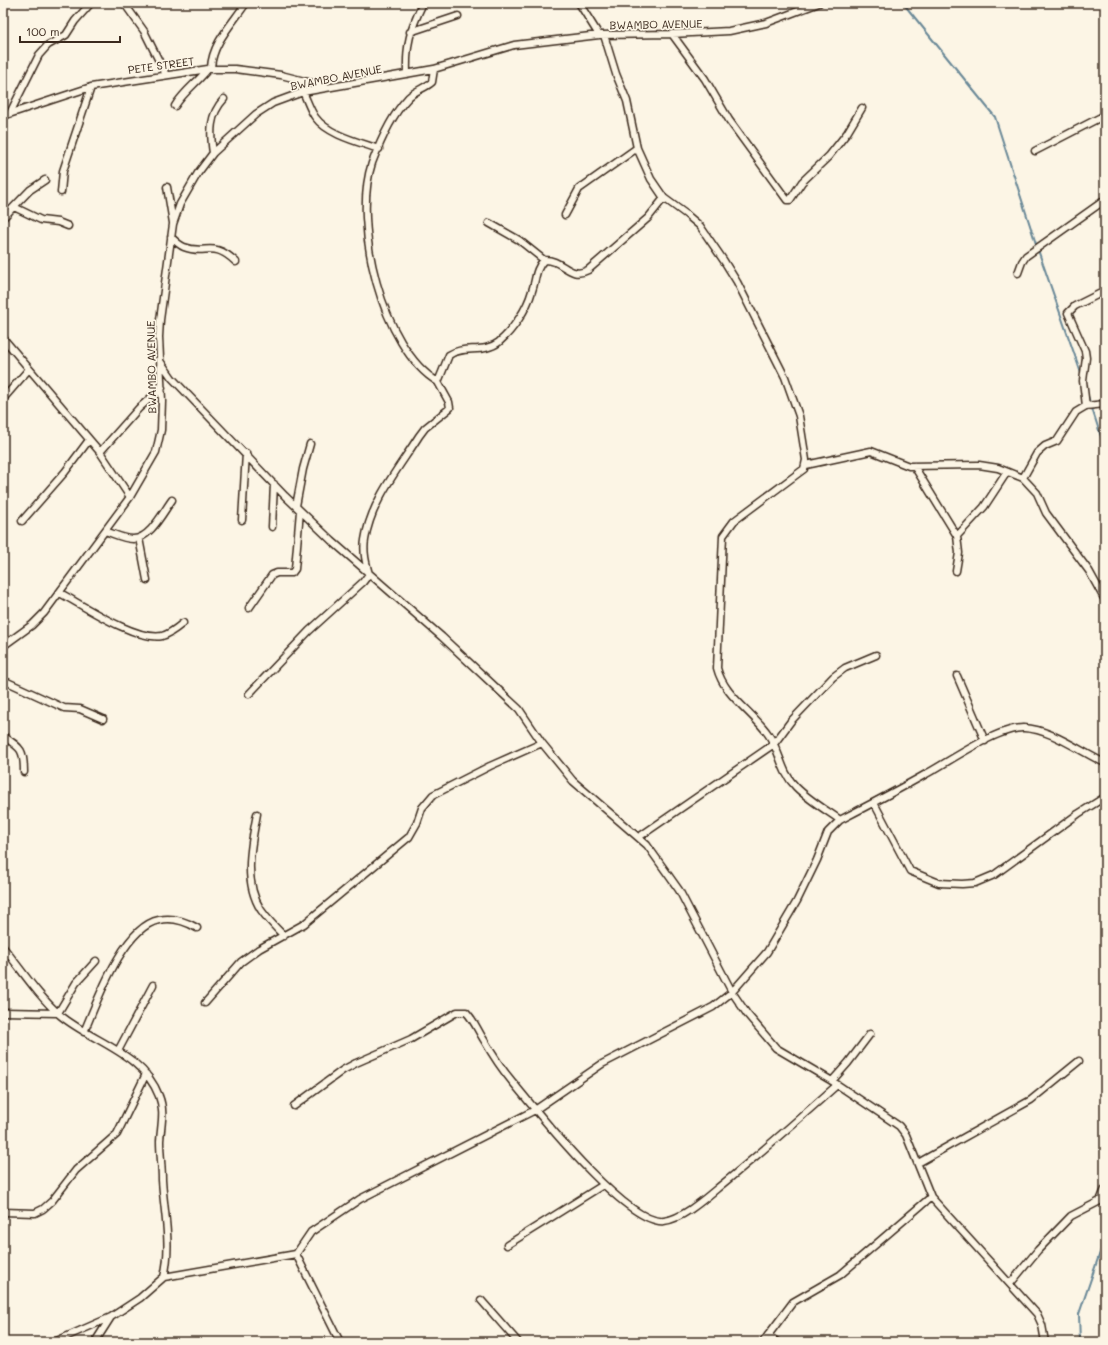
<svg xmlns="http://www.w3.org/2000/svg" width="1108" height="1345" viewBox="0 0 1108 1345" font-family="Mali,sans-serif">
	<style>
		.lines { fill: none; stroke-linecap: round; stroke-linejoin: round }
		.stream { stroke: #698897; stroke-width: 2 }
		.street-casing { stroke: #3b2a1e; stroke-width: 9 }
		.street { stroke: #fcf5e5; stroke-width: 6 }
		.labels { text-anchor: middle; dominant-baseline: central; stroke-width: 3.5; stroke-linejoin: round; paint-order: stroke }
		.street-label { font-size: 11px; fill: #3b2a1e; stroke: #fcf5e5 }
	</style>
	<rect width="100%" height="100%" fill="#fcf5e5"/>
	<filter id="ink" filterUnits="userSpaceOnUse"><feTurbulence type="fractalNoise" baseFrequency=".025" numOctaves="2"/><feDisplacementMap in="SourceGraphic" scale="8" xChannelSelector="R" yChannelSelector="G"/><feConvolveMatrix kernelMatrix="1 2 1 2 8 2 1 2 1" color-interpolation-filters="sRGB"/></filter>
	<g filter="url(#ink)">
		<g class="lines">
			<!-- stream -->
			<path class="stream" d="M 903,3 L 995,117 L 1037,247 L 1082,376
				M 1087,393 L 1105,449
				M 1080,1342 L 1079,1314 L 1105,1238"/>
			<defs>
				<path id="street" d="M 124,3 L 144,31 L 166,75
					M 579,3 L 599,35
					M 410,32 L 458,16
					M 672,34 L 705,79 L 729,120 L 787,200 L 790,200 L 802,182 L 829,156 L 847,133 L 862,108
					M 604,35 L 616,74 L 627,101 L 637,148 L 651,179 L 664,198 L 687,215 L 700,226 L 724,261 L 737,282 L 785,377 L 799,416 L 806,460 L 804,469 L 734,521 L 723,536 L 717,668 C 724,696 752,711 768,734 C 781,752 780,771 796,787 C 809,800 826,810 840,820
					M 211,68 C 212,43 233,23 246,3
					M 434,69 L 432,82 C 424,89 413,91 407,99 C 391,116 380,142 372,163 C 352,223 382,349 438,382
					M 407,74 C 406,44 410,30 423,3
					M 303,92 C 307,100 310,110 315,117 C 328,135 359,142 379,149
					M 175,106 C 184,91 198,82 208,69
					M 10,113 L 39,55 L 48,45 L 66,35 L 75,21 L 91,3
					M 3,116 L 91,87 L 208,69 L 235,69 L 281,75 L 324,86
					M 1035,151 L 1105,115
					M 213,153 C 210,133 209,115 224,99
					M 167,187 L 173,223
					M 61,192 L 63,171 L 91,87
					M 14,207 L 41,220 L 58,222 L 68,226
					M 565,215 L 579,189 L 637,148
					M 3,218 L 30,190 L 45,180
					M 489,223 L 519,240 L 544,260
					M 171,237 C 175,241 179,245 184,247 C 206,256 212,239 236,262
					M 1018,273 L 1022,262 L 1026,256 L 1105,200
					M 3,338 L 100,452 L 130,497
					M 160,361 L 172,378 L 285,496 L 332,541 L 442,637 L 519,709 L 542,743 L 573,781 L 647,845 L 679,890 L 732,992 L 747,1014 L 776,1048 L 832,1081 L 899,1126 L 906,1135 L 931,1197 L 1037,1314 L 1042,1325 L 1045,1342
					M 3,399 L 29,369
					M 1086,406 L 1083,381 L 1086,358 L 1085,351 L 1068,313 L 1075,306 L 1105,291
					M 100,452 L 139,408 L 162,388
					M 806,465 L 871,451 L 909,466 L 979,465 L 998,468 L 1023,478 L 1037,493 L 1046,513 L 1089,571 L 1105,600
					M 914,466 L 957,536 L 959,553 L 956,571
					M 1023,478 L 1037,453 L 1045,446 L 1057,441 L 1076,412 L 1086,406 L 1105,404
					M 296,506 L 303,469 L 310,444
					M 242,520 L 246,453
					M 22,521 L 65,472 L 89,440
					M 272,527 L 274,484
					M 105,531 C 114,534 124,539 133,539 C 150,539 163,512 172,500
					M 957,536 L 984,507 L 1007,472
					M 139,538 L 147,580
					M 60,593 C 84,606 136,641 162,636 C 170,634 177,628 183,623
					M 249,608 L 272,575 L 277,573 L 292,573 L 295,569 L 300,511
					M 3,646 L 32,625 L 44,613 L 130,497 L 156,452 L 161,430 L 162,401 L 159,337 L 160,320 L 173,224 L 180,204 L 198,173 L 213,153 L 256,114 L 273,103 L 303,92 L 434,69 L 514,45 L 599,35 L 672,34 L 729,31 L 766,23 L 819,3
					M 957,676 L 985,741
					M 3,680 L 64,708 L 80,709 L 103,719
					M 249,694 L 309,631 L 363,582 L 369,574 C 366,563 363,552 365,540 C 371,501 399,468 419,436 L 425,428 L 450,408 L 449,402 L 438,382 L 449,355 C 463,345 484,354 499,342 C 513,330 527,309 532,291 C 536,280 535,269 544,260 C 563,259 569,280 588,270 L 648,218 L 664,198
					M 3,736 C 21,748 24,749 24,772
					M 874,803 L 910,871 L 939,883 L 962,884 L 975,883 L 994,875 L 1078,814 L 1105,797
					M 257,814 C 251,845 243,882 261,910 C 268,920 276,928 284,936
					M 639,837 L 774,744 L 791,721 L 833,677 L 845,668 L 876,655
					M 3,947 C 21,969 38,996 60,1015 C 92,1042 143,1053 159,1096 C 165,1111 161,1125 160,1141 C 160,1154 162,1167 162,1180 C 164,1213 172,1244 164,1277
					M 205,1003 L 241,962 L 259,949 L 304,924 L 409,837 L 417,823 L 422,808 L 433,795 L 490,766 L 542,743
					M 3,1012 L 58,1013 L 76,983 L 96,961
					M 84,1032 C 97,1002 123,927 159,920 C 173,917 185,921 197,928
					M 118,1051 L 153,985
					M 832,1081 L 848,1063 L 870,1034
					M 294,1106 L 343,1070 L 356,1063 L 411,1039 L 457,1012 L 466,1012 C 474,1020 478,1031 484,1040 C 492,1054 501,1068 511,1080 C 535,1109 627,1226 664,1221 C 684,1219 710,1194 725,1182 C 763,1151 800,1118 837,1085
					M 918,1163 L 1031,1100 L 1079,1061
					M 3,1212 L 35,1213 L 43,1209 L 52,1201 L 76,1170 L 117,1134 L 146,1074
					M 507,1245 L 603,1185
					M 296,1254 L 340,1342
					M 1010,1284 L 1038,1250 L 1071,1216 L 1100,1201 L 1105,1189
					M 481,1300 L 518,1342
					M 768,1335 L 777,1342
					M 54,1342 L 111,1317 L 140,1298 L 164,1277 L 296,1254 L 311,1232 L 360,1199 L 535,1110 L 602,1064 L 713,1007 L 732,992 L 767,952 L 797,901 L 817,860 L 828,832 L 840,820 C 869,805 898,790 926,774 C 950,761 998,727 1024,728 C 1051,729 1081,752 1105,763
					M 95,1342 L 111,1317
					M 763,1342 L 793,1302 L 840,1275 L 931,1197"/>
			</defs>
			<!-- street casing -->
			<use href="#street" class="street-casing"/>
			<!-- street -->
			<use href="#street" class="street"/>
		</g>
	</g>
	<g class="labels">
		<!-- street labels -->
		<g class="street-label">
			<text transform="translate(656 24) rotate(-1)">BWAMBO AVENUE</text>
			<text transform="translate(161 65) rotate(-8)">PETE STREET</text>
			<text transform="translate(336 77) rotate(-11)">BWAMBO AVENUE</text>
			<text transform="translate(151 367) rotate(-91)">BWAMBO AVENUE</text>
		</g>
	</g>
	<!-- margin -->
	<rect width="1108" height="1345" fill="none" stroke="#fcf5e5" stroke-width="16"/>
	<rect x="8" y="8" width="1092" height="1329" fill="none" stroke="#3b2a1e" stroke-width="1.5" filter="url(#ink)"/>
	<!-- scale -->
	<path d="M20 36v6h100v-6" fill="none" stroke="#3b2a1e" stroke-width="2"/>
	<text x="26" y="36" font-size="12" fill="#3b2a1e" stroke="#fcf5e5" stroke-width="3" paint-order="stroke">100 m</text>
</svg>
